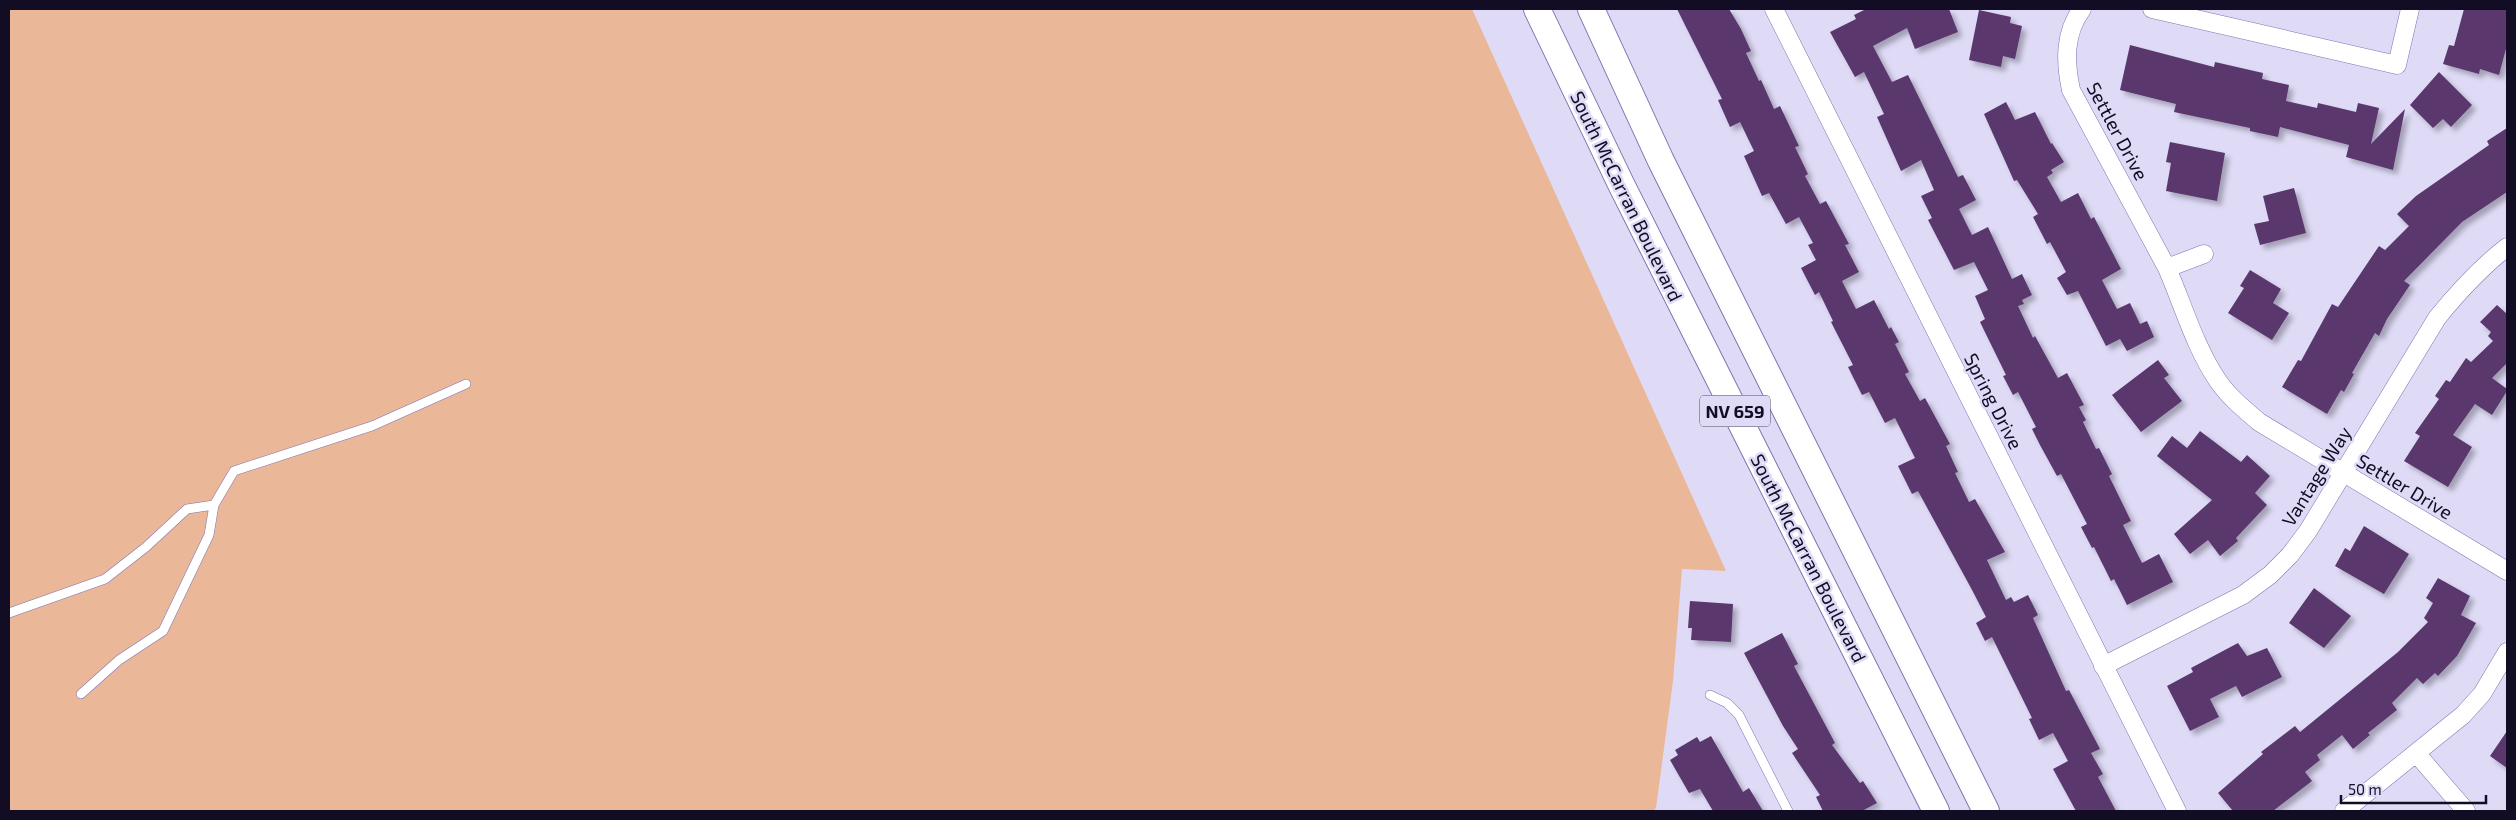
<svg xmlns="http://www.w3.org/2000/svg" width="2516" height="820" viewBox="0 0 2516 820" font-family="'Exo 2',sans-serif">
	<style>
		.green { fill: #eab798 }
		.building { fill: #5a376d; filter: url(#shadow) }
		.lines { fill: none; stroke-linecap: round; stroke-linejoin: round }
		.service-casing { stroke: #8073b2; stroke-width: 10 }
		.minor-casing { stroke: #8073b2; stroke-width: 19 }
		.primary-casing { stroke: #8073b2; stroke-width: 28 }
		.service { stroke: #fff; stroke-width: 9 }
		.minor { stroke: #fff; stroke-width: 18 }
		.primary { stroke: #fff; stroke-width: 26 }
		.labels { text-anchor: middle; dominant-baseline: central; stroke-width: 5; stroke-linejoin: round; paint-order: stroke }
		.shield { fill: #dfdbf7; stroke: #504a63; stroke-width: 1 }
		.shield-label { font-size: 18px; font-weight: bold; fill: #120c24 }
		.street-label { font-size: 19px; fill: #120c24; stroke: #dfdbf7 }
	</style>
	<defs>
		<filter id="shadow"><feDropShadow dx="4.5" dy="4.5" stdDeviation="2.5" flood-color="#0004"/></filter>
	</defs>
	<rect width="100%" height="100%" fill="#dfdbf7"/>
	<!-- green -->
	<path class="green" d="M 9,9 L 1472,9 L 1726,571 L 1682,569 L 1673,681 L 1656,808 L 1653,811 L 9,811 Z"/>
	<!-- building -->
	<path class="building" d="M 1677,9 L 1729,9 L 1741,29 L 1751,51 L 1746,53 L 1759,81 L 1761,80 L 1774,109 L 1780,106 L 1799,146 L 1795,147 L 1808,174 L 1805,176 L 1820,204 L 1826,201 L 1849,244 L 1845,245 L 1859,272 L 1842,281 L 1856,309 L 1874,300 L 1889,329 L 1891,327 L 1899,342 L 1895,344 L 1909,372 L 1905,374 L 1920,401 L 1925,398 L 1950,444 L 1946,446 L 1958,472 L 1955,473 L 1969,502 L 1975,499 L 2005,552 L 1987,560 L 2006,600 L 2011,597 L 2014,602 L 2028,595 L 2038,615 L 2033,618 L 2066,691 L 2069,690 L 2100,749 L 2091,753 L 2103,774 L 2098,777 L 2116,811 L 2076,811 L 2053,769 L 2068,761 L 2053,733 L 2039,740 L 2029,719 L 2032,718 L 1992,637 L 1985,641 L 1976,623 L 1986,617 L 1971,588 L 1918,491 L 1912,494 L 1898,466 L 1915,458 L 1895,418 L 1885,423 L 1869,392 L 1862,395 L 1848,367 L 1853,365 L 1831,322 L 1833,321 L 1819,292 L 1815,295 L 1801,268 L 1816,260 L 1808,245 L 1813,243 L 1799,217 L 1786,224 L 1769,193 L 1762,196 L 1744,156 L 1754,151 L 1740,122 L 1730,127 L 1718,100 L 1722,99 Z
		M 1866,9 L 1949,9 L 1958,32 L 1915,49 L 1907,28 L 1873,46 L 1892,82 L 1908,75 L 1958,177 L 1963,175 L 1976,200 L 1959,209 L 1972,235 L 1988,227 L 2012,279 L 2022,274 L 2032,295 L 2022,300 L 2024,304 L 2018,306 L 2033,338 L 2035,336 L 2058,378 L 2067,373 L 2084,405 L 2079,407 L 2086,420 L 2083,422 L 2096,449 L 2099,448 L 2112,474 L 2109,476 L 2131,521 L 2123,525 L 2142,563 L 2159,554 L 2173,582 L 2127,605 L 2114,579 L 2111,581 L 2094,547 L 2092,548 L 2081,527 L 2087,524 L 2061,474 L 2057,476 L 2040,445 L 2032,429 L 2036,427 L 2018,392 L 2013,395 L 2003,376 L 2006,375 L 1980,322 L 1985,319 L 1975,296 L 1988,290 L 1974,262 L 1954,270 L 1928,220 L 1932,218 L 1921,196 L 1934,190 L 1921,160 L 1901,171 L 1877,117 L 1884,114 L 1864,72 L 1855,77 L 1830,32 L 1856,19 L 1854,15 Z
		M 2464,9 L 2507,9 L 2507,45 L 2499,75 L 2480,69 L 2479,74 L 2443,64 L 2449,45 L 2454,46 Z
		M 1979,10 L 2011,17 L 2010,23 L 2022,26 L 2015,59 L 2003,56 L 2001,67 L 1969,60 Z
		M 2130,45 L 2214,67 L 2215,62 L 2263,73 L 2262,79 L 2289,85 L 2286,101 L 2317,108 L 2318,103 L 2356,112 L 2358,103 L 2379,108 L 2371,144 L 2405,109 L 2393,170 L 2346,157 L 2349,145 L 2280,127 L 2278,137 L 2250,131 L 2250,128 L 2174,112 L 2176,104 L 2120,90 Z
		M 2439,72 L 2472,105 L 2451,127 L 2443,119 L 2433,128 L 2410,105 Z
		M 2006,102 L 2015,120 L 2035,112 L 2051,144 L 2052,143 L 2064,162 L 2051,170 L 2053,173 L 2047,177 L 2061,202 L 2078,193 L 2091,219 L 2094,217 L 2121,269 L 2102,280 L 2117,309 L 2130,303 L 2140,324 L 2147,321 L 2154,337 L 2127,351 L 2120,339 L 2106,346 L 2078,291 L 2067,295 L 2057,278 L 2066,272 L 2050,242 L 2047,244 L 2033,217 L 2038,214 L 2017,180 L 2014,181 L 1984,114 Z
		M 2507,128 L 2507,192 L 2462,222 L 2404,281 L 2410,285 L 2387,319 L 2379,336 L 2375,333 L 2352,373 L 2354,374 L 2344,392 L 2341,390 L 2327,414 L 2282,387 L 2298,360 L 2301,361 L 2332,304 L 2338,307 L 2379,246 L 2385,250 L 2409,226 L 2397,214 L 2416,196 L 2489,145 L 2487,141 Z
		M 2170,142 L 2225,153 L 2217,201 L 2166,191 L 2171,163 L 2166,162 Z
		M 2294,188 L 2306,233 L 2260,245 L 2254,224 L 2269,221 L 2263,196 Z
		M 2250,270 L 2281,289 L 2273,303 L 2289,313 L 2272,340 L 2228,313 L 2244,288 L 2240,286 Z
		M 2497,305 L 2507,314 L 2507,363 L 2492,378 L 2507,389 L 2507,391 L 2492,415 L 2475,404 L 2453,435 L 2472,447 L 2448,487 L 2404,461 L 2420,436 L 2415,433 L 2439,399 L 2435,396 L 2446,380 L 2450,382 L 2466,358 L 2471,362 L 2493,341 L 2488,336 L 2491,332 L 2480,322 Z
		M 2158,360 L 2169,375 L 2164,378 L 2182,401 L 2141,432 L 2112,395 Z
		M 2200,431 L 2241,462 L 2247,455 L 2270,476 L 2255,493 L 2267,505 L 2236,538 L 2238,541 L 2220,556 L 2208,540 L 2190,554 L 2174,534 L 2212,500 L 2157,456 L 2172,436 L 2187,448 Z
		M 2364,526 L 2409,554 L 2384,594 L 2335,566 L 2345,548 L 2350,551 Z
		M 2438,578 L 2470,596 L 2461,615 L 2476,623 L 2457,656 L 2438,676 L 2435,673 L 2423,684 L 2417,678 L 2392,703 L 2397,710 L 2368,733 L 2370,735 L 2353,749 L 2342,735 L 2317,755 L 2320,760 L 2305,772 L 2312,781 L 2273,811 L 2233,811 L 2218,793 L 2263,754 L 2261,752 L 2295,726 L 2300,732 L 2398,652 L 2428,622 L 2424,618 L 2433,603 L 2426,598 Z
		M 2314,588 L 2351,616 L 2324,648 L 2289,623 Z
		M 1690,601 L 1733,604 L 1731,642 L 1691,640 L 1692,628 L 1688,628 Z
		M 1782,633 L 1798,664 L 1794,666 L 1835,743 L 1832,745 L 1860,783 L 1863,781 L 1877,803 L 1862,811 L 1823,811 L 1816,797 L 1820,795 L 1792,753 L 1798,749 L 1783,726 L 1744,653 Z
		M 2238,643 L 2247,656 L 2267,648 L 2282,677 L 2242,697 L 2236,686 L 2210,699 L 2219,717 L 2190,731 L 2167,686 L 2193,672 L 2191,668 Z
		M 2507,731 L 2507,768 L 2490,756 Z
		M 1711,736 L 1743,792 L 1749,788 L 1763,811 L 1713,811 L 1700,789 L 1689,793 L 1670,760 L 1678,755 L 1675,750 L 1697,737 L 1700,742 Z"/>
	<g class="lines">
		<defs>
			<path id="service" d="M 9,613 L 105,579 L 146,547 L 187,509 L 214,505
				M 81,694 L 119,660 L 163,631 L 209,535 L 214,505 L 234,471 L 372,426 L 466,384
				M 1710,695 L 1727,703 L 1739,715 L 1788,811"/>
			<path id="minor" d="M 1774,9 L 2177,811
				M 2082,9 C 2064,33 2065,62 2071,90 L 2167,268 L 2204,254
				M 2152,9 L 2397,65 L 2410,9
				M 2167,268 C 2183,305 2195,347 2218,381 C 2229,397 2244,409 2259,422 L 2507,571
				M 2103,666 L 2243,595 L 2270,575 L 2290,555 L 2308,531 L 2437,318 C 2459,291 2480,268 2507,247
				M 2416,753 L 2466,811
				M 2344,811 L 2463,715 L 2482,694 L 2507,652"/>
			<path id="primary" d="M 1537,9 L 1621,184 L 1936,811
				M 1591,9 L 1661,161 L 1986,811"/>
		</defs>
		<!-- service casing -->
		<use href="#service" class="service-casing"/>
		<!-- minor casing -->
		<use href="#minor" class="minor-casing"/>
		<!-- primary casing -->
		<use href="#primary" class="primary-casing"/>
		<!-- service -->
		<use href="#service" class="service"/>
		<!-- minor -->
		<use href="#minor" class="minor"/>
		<!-- primary -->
		<use href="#primary" class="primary"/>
	</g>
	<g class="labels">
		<!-- shield labels -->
		<rect class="shield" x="1700" y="395.5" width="70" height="31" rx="4"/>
		<g class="shield-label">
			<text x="1735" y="411">NV 659</text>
		</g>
		<!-- street labels -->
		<g class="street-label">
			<text transform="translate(2118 131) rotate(62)">Settler Drive</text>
			<text transform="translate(1627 196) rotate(64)">South McCarran Boulevard</text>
			<text transform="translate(1994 401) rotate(63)">Spring Drive</text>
			<text transform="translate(2316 476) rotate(-58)">Vantage Way</text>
			<text transform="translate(2405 486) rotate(31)">Settler Drive</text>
			<text transform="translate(1809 558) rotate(63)">South McCarran Boulevard</text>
		</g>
	</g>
	<!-- border -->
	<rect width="2516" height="820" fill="none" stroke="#120c24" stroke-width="20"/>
	<!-- scale -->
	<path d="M2341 795v8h145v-8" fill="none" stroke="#120c24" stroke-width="2.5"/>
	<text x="2348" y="795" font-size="15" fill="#120c24" stroke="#dfdbf7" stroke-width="4" paint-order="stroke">50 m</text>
</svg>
